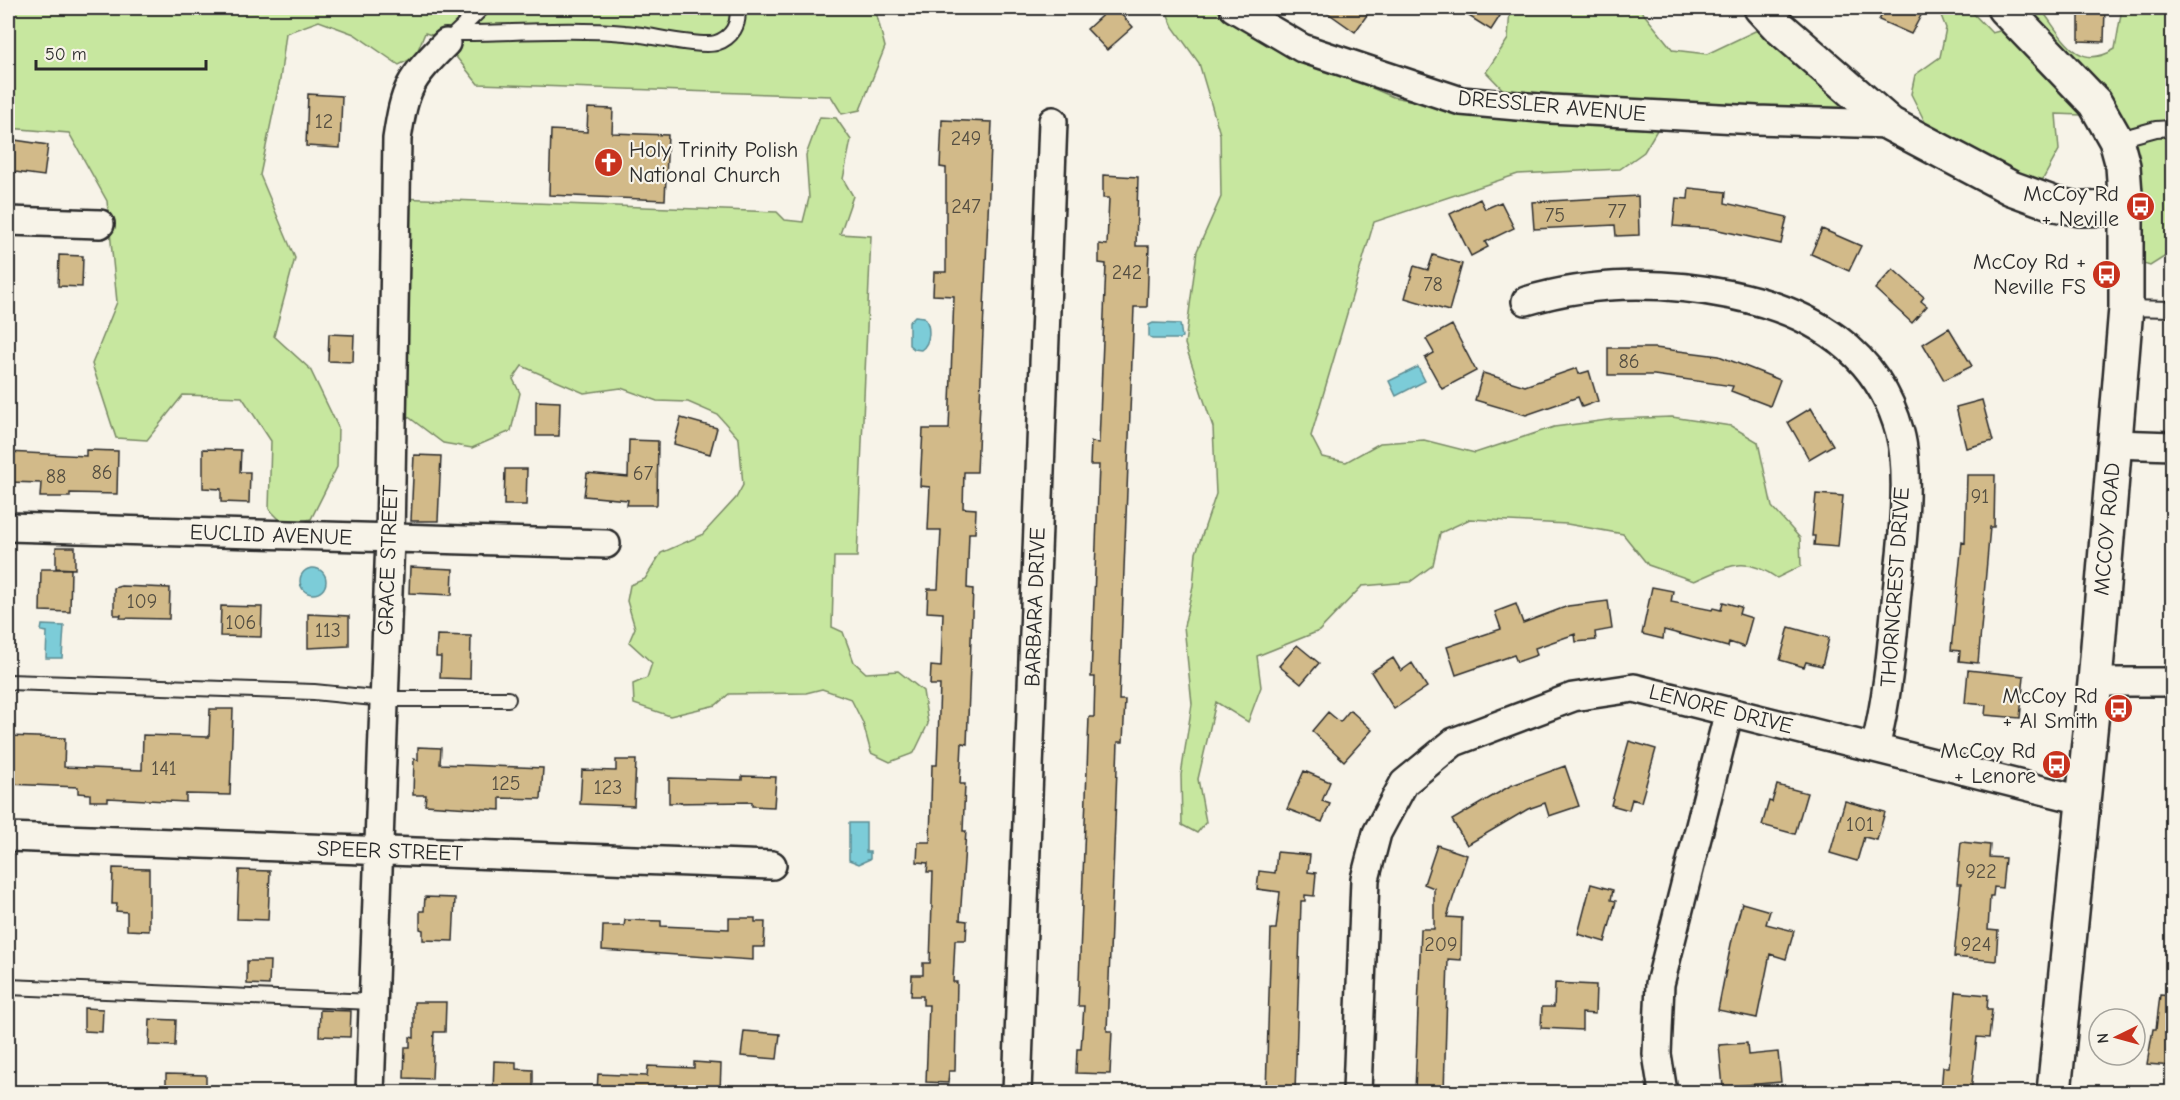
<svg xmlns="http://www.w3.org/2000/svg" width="2180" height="1100" viewBox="0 0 2180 1100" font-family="'Comic Neue',sans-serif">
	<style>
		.green { fill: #c7e79f; stroke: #798965; stroke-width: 1.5 }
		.water { fill: #7cccd8; stroke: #5c8c93; stroke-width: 1.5 }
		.building { fill: #d2ba89; stroke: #2b2b2b; stroke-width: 1.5 }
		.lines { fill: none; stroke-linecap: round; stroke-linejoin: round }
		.service-casing { stroke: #2b2b2b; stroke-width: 18 }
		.minor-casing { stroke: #2b2b2b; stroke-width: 32 }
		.tertiary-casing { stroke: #2b2b2b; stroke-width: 38 }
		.service { stroke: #f7f3e8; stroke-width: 14 }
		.minor { stroke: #f7f3e8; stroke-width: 27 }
		.tertiary { stroke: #f7f3e8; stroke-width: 33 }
		.labels { text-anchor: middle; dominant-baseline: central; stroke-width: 4.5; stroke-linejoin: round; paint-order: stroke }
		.number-label { font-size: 20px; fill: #554f42 }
		.street-label { font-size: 22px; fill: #2b2b2b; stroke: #f7f3e8 }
		.poi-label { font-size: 22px; fill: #2b2b2b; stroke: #f7f3e8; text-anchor: end }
	</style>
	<rect width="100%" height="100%" fill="#f7f3e8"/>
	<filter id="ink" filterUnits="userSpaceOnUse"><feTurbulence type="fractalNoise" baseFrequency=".0167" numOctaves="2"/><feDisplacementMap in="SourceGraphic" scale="12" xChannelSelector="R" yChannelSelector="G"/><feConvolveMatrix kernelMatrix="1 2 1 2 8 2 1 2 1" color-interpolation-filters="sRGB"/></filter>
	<g filter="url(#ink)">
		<!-- green -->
		<path class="green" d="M 8,8 L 875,8 L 885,47 L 860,110 L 842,114 L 831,96 L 478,84 L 441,38 L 425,33 L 415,57 L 399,65 L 354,34 L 319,21 L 286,33 L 280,80 L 260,175 L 295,258 L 274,336 L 310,369 L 338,427 L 337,467 L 311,519 L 285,525 L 269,509 L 271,441 L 242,397 L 183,395 L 147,440 L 116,438 L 92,364 L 117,302 L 107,201 L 69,133 L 8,128 Z
			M 1165,8 L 1227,8 L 1283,50 L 1393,97 L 1498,117 L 1663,120 L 1644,152 L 1620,169 L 1518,174 L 1374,222 L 1311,436 L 1322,457 L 1346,462 L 1380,443 L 1424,440 L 1475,453 L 1554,427 L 1615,419 L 1672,417 L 1731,426 L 1758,442 L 1772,507 L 1800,538 L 1801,566 L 1777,578 C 1743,554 1728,567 1694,581 L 1648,565 L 1623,534 L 1567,524 L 1470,519 L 1440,533 L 1433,565 L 1410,582 L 1362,586 L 1319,631 L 1257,656 L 1261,687 L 1248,722 L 1216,702 L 1198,779 L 1206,822 L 1197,833 L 1182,825 L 1181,775 L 1192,704 L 1184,626 L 1193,586 L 1196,553 L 1216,494 L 1213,427 L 1185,344 L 1197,251 L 1221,197 L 1220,134 L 1199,63 L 1173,27 Z
			M 1510,8 L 1639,8 L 1673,50 L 1707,54 L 1770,24 L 1874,117 L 1514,101 L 1486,72 L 1508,39 Z
			M 1938,8 L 1968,8 L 1992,33 L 2003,30 L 2026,10 L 2041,9 C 2062,36 2077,73 2115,49 L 2122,8 L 2171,8 L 2172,252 L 2150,266 L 2131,260 L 2107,116 L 2056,114 L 2059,150 L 2043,179 L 2010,184 L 1937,146 L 1911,94 L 1915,75 L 1940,57 L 1946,28 Z
			M 820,117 L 836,118 L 851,140 L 843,179 L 853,196 L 840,234 L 871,236 L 857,557 L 834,557 L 832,627 L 843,632 L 854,662 L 866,673 L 898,671 L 923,691 L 928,724 L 914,753 L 890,762 L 871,753 L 863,723 L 851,699 L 822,689 L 806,693 L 729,694 L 716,705 L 670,716 L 634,704 L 633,684 L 647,678 L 652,663 L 629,642 L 635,628 L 627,601 L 630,585 L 645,579 L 661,553 L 702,535 L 736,498 L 743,485 L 739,439 L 718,415 L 688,402 L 657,401 L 621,388 L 584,393 L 522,366 L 513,379 L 520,393 L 511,431 L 472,448 L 443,443 L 394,406 L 398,198 L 777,212 L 785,220 L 803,222 L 809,198 L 806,155 Z"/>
		<!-- water -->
		<path class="water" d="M 915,316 L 924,317 C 931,326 931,343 921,350 L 914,349 L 909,345 L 909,322 Z
			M 1153,323 L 1180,324 L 1182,337 L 1179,339 L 1152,339 L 1149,336 L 1149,325 Z
			M 1418,367 L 1425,381 L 1396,396 L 1389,381 Z
			M300 581a13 13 0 1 1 26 0a13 13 0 1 1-26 0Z
			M 42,625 L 64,626 L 62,658 L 46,658 L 47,632 L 41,631 Z
			M 849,823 L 866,823 L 866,852 L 870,852 L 870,859 L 859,864 L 849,860 Z"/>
		<!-- building -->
		<path class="building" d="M 1110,8 L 1115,8 L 1133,27 L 1107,50 L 1087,29 Z
			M 1321,8 L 1372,8 L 1355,32 Z
			M 1456,8 L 1487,8 L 1500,16 L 1491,30 Z
			M 1886,8 L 1925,8 L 1911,34 L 1879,20 Z
			M 2079,8 L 2105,8 L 2104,42 L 2079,41 Z
			M 308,94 L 342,96 L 340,148 L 306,146 Z
			M 588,108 L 613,109 L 612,133 L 668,135 L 665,200 L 549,195 L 551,130 L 587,132 Z
			M 942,120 L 992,122 L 977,472 L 964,472 L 963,508 L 976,509 L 975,533 L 969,533 L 967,588 L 973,589 L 972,614 L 967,744 L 962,743 L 960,784 L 965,784 L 963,831 L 966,831 L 960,920 L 967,921 L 966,940 L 955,940 L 953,982 L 957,982 L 955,1071 L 949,1071 L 948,1083 L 926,1082 L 929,1005 L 923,1005 L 923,996 L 911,996 L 912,975 L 923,975 L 923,963 L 930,963 L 933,872 L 927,872 L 928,863 L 917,862 L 918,842 L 930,842 L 932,765 L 937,765 L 940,685 L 930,685 L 931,666 L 941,667 L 943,613 L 927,612 L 928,589 L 938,589 L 941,530 L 928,530 L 930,487 L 920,486 L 923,429 L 949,429 L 954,296 L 933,295 L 934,272 L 946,272 L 946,168 L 940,167 Z
			M 8,139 L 48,145 L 44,176 L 8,171 Z
			M 1103,175 L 1138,177 L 1136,246 L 1149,246 L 1147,307 L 1134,307 L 1119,700 L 1125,700 L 1123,742 L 1118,742 L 1107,1031 L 1112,1031 L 1110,1074 L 1076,1073 L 1077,1049 L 1081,1049 L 1084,1006 L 1078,1006 L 1081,929 L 1089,717 L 1094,717 L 1095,677 L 1091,677 L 1099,465 L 1090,465 L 1091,442 L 1099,443 L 1106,264 L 1099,263 L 1099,244 L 1107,245 L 1109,198 L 1103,198 Z
			M 1689,188 L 1726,192 L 1725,203 L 1787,217 L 1781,244 L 1714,229 L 1673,226 L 1676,198 L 1688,199 Z
			M 1638,196 L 1639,235 L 1616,236 L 1615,225 L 1534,229 L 1532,202 Z
			M 1480,199 L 1485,209 L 1501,202 L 1514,228 L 1485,242 L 1488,247 L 1471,256 L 1450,214 Z
			M 1822,229 L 1861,246 L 1849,271 L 1811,254 Z
			M 59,255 L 83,256 L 82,287 L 58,286 Z
			M 1433,255 L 1462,264 L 1449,311 L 1405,298 L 1414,266 L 1428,270 Z
			M 1893,269 L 1924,297 L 1921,301 L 1927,306 L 1912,323 L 1875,289 Z
			M 1452,325 L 1476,371 L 1442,389 L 1425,358 L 1434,353 L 1426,339 Z
			M 1949,328 L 1972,366 L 1944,380 L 1923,344 Z
			M 329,334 L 354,335 L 353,362 L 328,361 Z
			M 1608,348 L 1655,348 L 1719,356 L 1780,380 L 1770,406 L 1731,391 L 1733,386 L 1654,375 L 1608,375 Z
			M 1577,368 L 1579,374 L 1589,371 L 1598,401 L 1582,407 L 1578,397 L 1526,415 L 1475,400 L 1483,373 L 1525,386 Z
			M 1982,400 L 1993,441 L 1966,448 L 1956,407 Z
			M 536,401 L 560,402 L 559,436 L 536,436 Z
			M 1811,408 L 1833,445 L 1809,459 L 1788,422 Z
			M 681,418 L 717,428 L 710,454 L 674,444 Z
			M 629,440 L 658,441 L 657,505 L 627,505 L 628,500 L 584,496 L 587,473 L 628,477 Z
			M 203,449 L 241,450 L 240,472 L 250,472 L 249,503 L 221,502 L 221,489 L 203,488 Z
			M 86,450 L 118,451 L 117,494 L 70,493 L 70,497 L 40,497 L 41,483 L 8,482 L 8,452 L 86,456 Z
			M 414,455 L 441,456 L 438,521 L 411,521 Z
			M 505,469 L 527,469 L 526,505 L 504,505 Z
			M 1967,475 L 1995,475 L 1994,527 L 1990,527 L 1978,663 L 1959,661 L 1960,651 L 1951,650 L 1962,542 L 1965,543 Z
			M 1816,494 L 1843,496 L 1838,547 L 1814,545 L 1815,536 L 1812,536 Z
			M 56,547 L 75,547 L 75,569 L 56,568 Z
			M 410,567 L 453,569 L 452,595 L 409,593 Z
			M 41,569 L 71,569 L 70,612 L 40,611 Z
			M 121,586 L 170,588 L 169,619 L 120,618 L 121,615 L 114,615 L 114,588 Z
			M 1652,587 L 1673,591 L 1671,602 L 1712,610 L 1713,608 L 1721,610 L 1723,602 L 1741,607 L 1739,614 L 1752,618 L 1744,647 L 1729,642 L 1728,647 L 1664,630 L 1663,639 L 1642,634 Z
			M 1608,601 L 1612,629 L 1595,632 L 1596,640 L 1576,642 L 1575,634 L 1535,648 L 1537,655 L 1517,662 L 1514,655 L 1456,675 L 1447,647 L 1501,629 L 1495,612 L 1516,604 L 1523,623 L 1568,606 Z
			M 221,606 L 262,607 L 261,637 L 220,636 Z
			M 308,614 L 349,616 L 349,646 L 308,648 Z
			M 1789,627 L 1829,638 L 1822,666 L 1806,662 L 1804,667 L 1780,660 Z
			M 437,635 L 471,636 L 470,679 L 440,678 L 441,657 L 436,657 Z
			M 1297,645 L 1319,663 L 1301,684 L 1279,666 Z
			M 1393,658 L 1401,671 L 1412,663 L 1427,687 L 1394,709 L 1371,672 Z
			M 1968,670 L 2024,676 L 2020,718 L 1985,715 L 1986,705 L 1965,703 Z
			M 210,709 L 233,709 L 230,795 L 186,794 L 186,802 L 108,798 L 108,801 L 90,801 L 90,794 L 78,793 L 78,787 L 8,784 L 8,736 L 65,738 L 64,767 L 142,770 L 143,735 L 209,737 Z
			M 1350,710 L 1372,730 L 1344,761 L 1312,731 L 1328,712 L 1340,722 Z
			M 1629,741 L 1656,749 L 1641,802 L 1632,799 L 1629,810 L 1611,805 Z
			M 418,747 L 441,748 L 440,764 L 543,768 L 541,799 L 500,798 L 500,810 L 425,805 L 426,795 L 413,795 L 414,759 L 418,760 Z
			M 616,760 L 636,760 L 634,806 L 580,804 L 582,770 L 616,771 Z
			M 1565,766 L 1579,806 L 1549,816 L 1545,803 L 1528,809 L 1467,845 L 1452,820 L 1510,786 Z
			M 1304,771 L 1330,782 L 1322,801 L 1330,804 L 1322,822 L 1287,809 Z
			M 742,776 L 776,777 L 774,807 L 752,806 L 752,802 L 669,803 L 669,778 L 742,780 Z
			M 1777,785 L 1807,793 L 1795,834 L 1762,825 L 1769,801 L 1772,802 Z
			M 1845,801 L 1885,812 L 1877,840 L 1864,837 L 1857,861 L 1830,853 Z
			M 1961,842 L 1990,845 L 1989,857 L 2005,858 L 2002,888 L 1994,887 L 1993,896 L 1990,896 L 1988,930 L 1998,931 L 1996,961 L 1954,957 L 1961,884 L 1957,884 Z
			M 1437,845 L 1467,855 L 1447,917 L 1462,918 L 1461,960 L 1448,959 L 1444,1092 L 1415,1092 L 1421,929 L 1434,929 L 1434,888 L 1424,884 Z
			M 1277,852 L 1310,855 L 1308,872 L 1316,873 L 1314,896 L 1305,895 L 1305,901 L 1301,901 L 1295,1092 L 1266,1092 L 1271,929 L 1276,929 L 1280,892 L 1257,889 L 1259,871 L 1275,873 Z
			M 113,868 L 149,869 L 149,931 L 127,930 L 127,912 L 116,911 L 117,904 L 112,904 Z
			M 239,870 L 270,871 L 268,920 L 237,919 Z
			M 1591,884 L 1613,890 L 1611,900 L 1616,901 L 1605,942 L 1578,934 Z
			M 425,897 L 455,898 L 453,941 L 423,940 L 423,930 L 420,929 L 420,911 L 424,911 Z
			M 1742,903 L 1770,911 L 1766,924 L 1794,931 L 1786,959 L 1770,954 L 1757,1018 L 1718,1010 L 1731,944 Z
			M 729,918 L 755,918 L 755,922 L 765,922 L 764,947 L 753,947 L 753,960 L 602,950 L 603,926 L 624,926 L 625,920 L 661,921 L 661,926 L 729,929 Z
			M 247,961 L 270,961 L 269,985 L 247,984 Z
			M 1555,983 L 1596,985 L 1595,1014 L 1582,1013 L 1582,1030 L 1541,1028 L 1542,1007 L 1554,1007 Z
			M 1956,992 L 1988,995 L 1987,1010 L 1992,1010 L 1989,1038 L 1977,1037 L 1971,1092 L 1941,1092 L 1943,1067 L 1949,1067 Z
			M 2160,995 L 2172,996 L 2172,1066 L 2147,1064 L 2153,1029 L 2156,1029 Z
			M 414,1002 L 446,1002 L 445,1032 L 434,1032 L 432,1079 L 404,1078 L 405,1047 L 410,1047 L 410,1037 L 414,1038 Z
			M 84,1008 L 103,1009 L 102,1032 L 84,1031 Z
			M 320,1010 L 351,1011 L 350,1037 L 319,1036 Z
			M 150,1019 L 176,1020 L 175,1046 L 149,1045 Z
			M 744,1031 L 780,1034 L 777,1059 L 741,1056 Z
			M 1747,1043 L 1748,1055 L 1778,1052 L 1781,1082 L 1723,1087 L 1719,1045 Z
			M 494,1061 L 516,1062 L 516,1069 L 533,1070 L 533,1092 L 493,1092 Z
			M 694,1062 L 721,1064 L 720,1092 L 597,1092 L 598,1074 L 647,1076 L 648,1066 L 694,1068 Z
			M 166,1074 L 206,1075 L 206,1092 L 166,1092 Z"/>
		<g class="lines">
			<defs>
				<path id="service" d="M 456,33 C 512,33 570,28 625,33 C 646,34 700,48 716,43 C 732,38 740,24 737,8
					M 454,35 L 482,8
					M 2116,140 L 2156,129 L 2172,128
					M 2126,308 L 2172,309
					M 8,682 L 314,692 L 384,699 L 508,699
					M 8,987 L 373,1002"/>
				<path id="minor" d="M 1234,8 L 1302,48 L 1461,101 L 1551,109 L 1757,120 L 1890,124
					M 8,221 L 100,224
					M 1526,301 C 1592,281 1664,281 1732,295 C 1810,311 1878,350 1900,433 C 1911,474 1902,547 1897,591 C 1892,644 1888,696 1875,748
					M 2115,444 L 2172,446
					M 8,527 L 606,544
					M 2095,682 L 2172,682
					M 8,837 L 772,865
					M 370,1092 L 390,538 L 397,139 C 405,87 409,80 446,43
					M 1017,1092 L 1053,121
					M 1357,1092 L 1365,879 L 1377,833 L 1404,783 L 1454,742 L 1573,697 L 1634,688 L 2082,800
					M 1663,1092 L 1657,1054 L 1660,984 L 1729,711"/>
				<path id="tertiary" d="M 1761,8 L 1778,26 L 1890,124 L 2011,188 L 2055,204 L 2079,209 L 2126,208
					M 2004,8 L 2095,103 L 2116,140 L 2123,166 L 2126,208 L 2126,308 L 2095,682 L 2054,1092"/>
			</defs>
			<!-- service casing -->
			<use href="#service" class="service-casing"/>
			<!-- minor casing -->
			<use href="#minor" class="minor-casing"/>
			<!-- tertiary casing -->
			<use href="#tertiary" class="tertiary-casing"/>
			<!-- service -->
			<use href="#service" class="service"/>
			<!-- minor -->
			<use href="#minor" class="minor"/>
			<!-- tertiary -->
			<use href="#tertiary" class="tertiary"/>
		</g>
	</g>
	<!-- icons -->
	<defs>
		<symbol id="church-disc" viewBox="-11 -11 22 22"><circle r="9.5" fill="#c8321e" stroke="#f7f3e8"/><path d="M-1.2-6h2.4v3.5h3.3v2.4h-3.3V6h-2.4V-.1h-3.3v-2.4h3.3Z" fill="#fff"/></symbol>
		<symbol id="bus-disc" viewBox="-11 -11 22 22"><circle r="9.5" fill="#c8321e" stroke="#f7f3e8"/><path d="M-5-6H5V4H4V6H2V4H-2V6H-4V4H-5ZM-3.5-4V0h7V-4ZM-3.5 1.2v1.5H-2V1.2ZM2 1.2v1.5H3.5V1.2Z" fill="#fff"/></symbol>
	</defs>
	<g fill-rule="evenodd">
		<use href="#church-disc" x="592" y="146" width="33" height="33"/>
		<use href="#bus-disc" x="2124" y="190" width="33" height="33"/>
		<use href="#bus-disc" x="2090" y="258" width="33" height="33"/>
		<use href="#bus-disc" x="2102" y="692" width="33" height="33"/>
		<use href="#bus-disc" x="2040" y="748" width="33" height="33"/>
	</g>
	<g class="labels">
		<!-- number labels -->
		<g class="number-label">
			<text x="324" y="121">12</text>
			<text x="966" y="138">249</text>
			<text x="966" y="206">247</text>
			<text x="1617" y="211">77</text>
			<text x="1555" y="215">75</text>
			<text x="1127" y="272">242</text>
			<text x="1433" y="284">78</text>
			<text x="1629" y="361">86</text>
			<text x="102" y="472">86</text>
			<text x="643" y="473">67</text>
			<text x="56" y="476">88</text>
			<text x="1980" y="496">91</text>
			<text x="142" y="601">109</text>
			<text x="241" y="622">106</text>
			<text x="328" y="630">113</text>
			<text x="164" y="768">141</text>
			<text x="506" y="783">125</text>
			<text x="608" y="787">123</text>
			<text x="1860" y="824">101</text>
			<text x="1981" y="871">922</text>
			<text x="1441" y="944">209</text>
			<text x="1976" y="944">924</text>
		</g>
		<!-- street labels -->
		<g class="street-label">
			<text transform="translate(1552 106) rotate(5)">DRESSLER AVENUE</text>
			<text transform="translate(2107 529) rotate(-85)">MCCOY ROAD</text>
			<text transform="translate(271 535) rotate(2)">EUCLID AVENUE</text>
			<text transform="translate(388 560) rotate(-88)">GRACE STREET</text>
			<text transform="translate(1895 587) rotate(-86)">THORNCREST DRIVE</text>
			<text transform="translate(1035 607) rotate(-88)">BARBARA DRIVE</text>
			<text transform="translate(1721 709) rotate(14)">LENORE DRIVE</text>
			<text transform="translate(390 851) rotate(2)">SPEER STREET</text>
		</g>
		<!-- poi labels -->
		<g class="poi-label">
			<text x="629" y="150" text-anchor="start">Holy Trinity Polish<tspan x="629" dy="25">National Church</tspan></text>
			<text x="2119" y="194">McCoy Rd<tspan x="2119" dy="25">+ Neville</tspan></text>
			<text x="2086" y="262">McCoy Rd +<tspan x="2086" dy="25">Neville FS</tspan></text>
			<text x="2098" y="696">McCoy Rd<tspan x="2098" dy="25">+ Al Smith</tspan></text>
			<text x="2036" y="751">McCoy Rd<tspan x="2036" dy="25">+ Lenore</tspan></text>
		</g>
	</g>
	<!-- margin -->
	<rect width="2180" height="1100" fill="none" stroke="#f7f3e8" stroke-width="30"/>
	<rect x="15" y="15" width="2150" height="1070" fill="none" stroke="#2b2b2b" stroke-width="2" filter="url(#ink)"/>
	<!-- north arrow -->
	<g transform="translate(2117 1037) rotate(265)"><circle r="28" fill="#f7f3e8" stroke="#a5a39c" stroke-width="1.5"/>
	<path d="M0-4.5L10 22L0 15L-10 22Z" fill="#c8321e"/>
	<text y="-9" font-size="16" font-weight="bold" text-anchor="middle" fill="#2b2b2b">N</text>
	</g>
	<!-- scale -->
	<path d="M36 60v9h170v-9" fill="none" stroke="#2b2b2b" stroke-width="3"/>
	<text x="45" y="60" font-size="18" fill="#2b2b2b" stroke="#f7f3e8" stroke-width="4.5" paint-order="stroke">50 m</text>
</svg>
